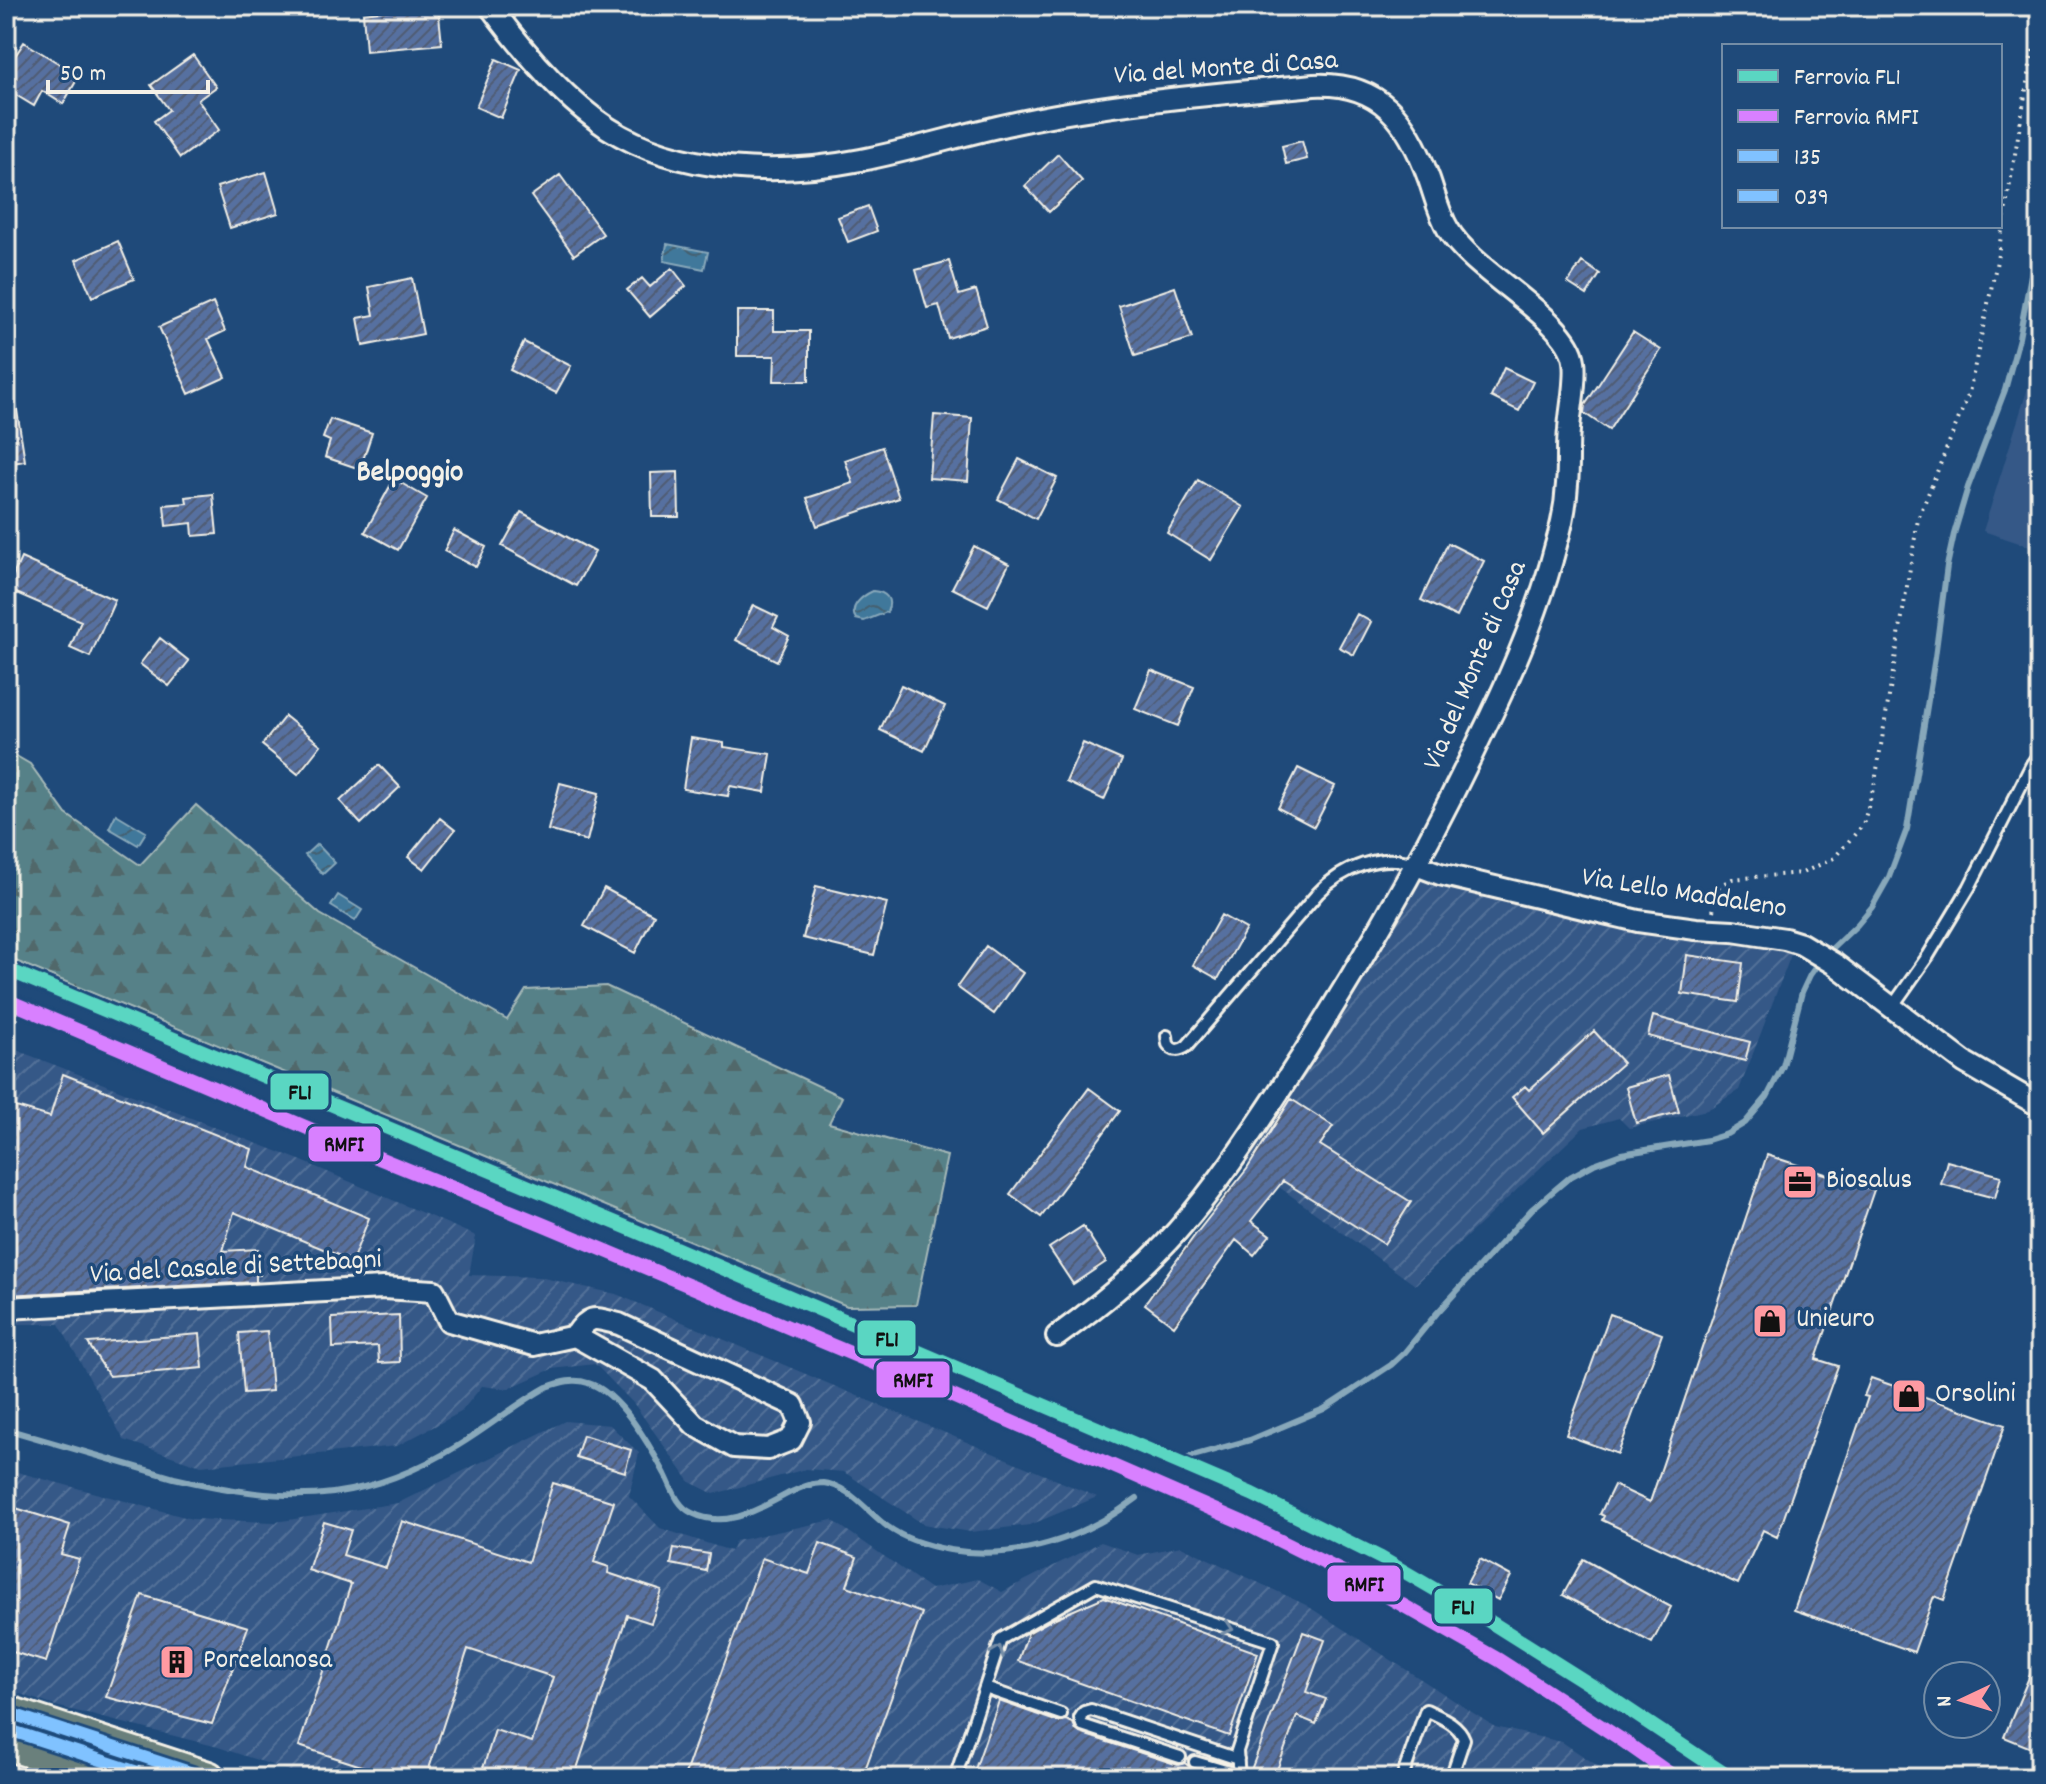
<svg xmlns="http://www.w3.org/2000/svg" width="2046" height="1784" viewBox="0 0 2046 1784" font-family="Dekko,sans-serif">
	<style>
		.built { fill: #345887 }
		.industrial { fill: url(#industrial-furrows) }
		.forest { fill: url(#forest-firs); stroke: #a6b9b8; stroke-width: 2 }
		.water { fill: url(#water-waves); stroke: #88a8ba; stroke-width: 2 }
		.lines { fill: none; stroke-linecap: round; stroke-linejoin: round }
		.stream { stroke: #88a8ba; stroke-width: 6 }
		.building { fill: url(#building-hatch); stroke: #f4f1e8; stroke-width: 2 }
		.service-casing { stroke: #f4f1e8; stroke-width: 16 }
		.minor-casing { stroke: #f4f1e8; stroke-width: 26 }
		.primary-casing { stroke: #f4f1e8; stroke-width: 38 }
		.path { stroke: #f4f1e8; stroke-width: 4; stroke-dasharray: 2 6; stroke-linecap: butt }
		.service { stroke: #1f4a7a; stroke-width: 10 }
		.minor { stroke: #1f4a7a; stroke-width: 20 }
		.primary { stroke: #6a807c; stroke-width: 32 }
		.bus-1-casing { stroke: #1f4a7a; stroke-width: 18 }
		.bus-2-casing { stroke: #1f4a7a; stroke-width: 18 }
		.bus-1 { stroke: #80c2ff; stroke-width: 12 }
		.bus-2 { stroke: #80c2ff; stroke-width: 12 }
		.rail-1-casing { stroke: #1f4a7a; stroke-width: 20 }
		.rail-2-casing { stroke: #1f4a7a; stroke-width: 20 }
		.rail-1 { stroke: #5ad6c2; stroke-width: 14 }
		.rail-2 { stroke: #d880ff; stroke-width: 14 }
		.oneway { stroke: #748da6 }
		.labels { text-anchor: middle; dominant-baseline: central; stroke-width: 7; stroke-linejoin: round; paint-order: stroke }
		.street-label { font-size: 28px; fill: #f4f1e8; stroke: #1f4a7a }
		.poi-label { font-size: 28px; fill: #f4f1e8; stroke: #1f4a7a; text-anchor: start }
		.neighbourhood-label { font-size: 30px; font-weight: bold; fill: #f4f1e8; stroke: #1f4a7a }
		.line-badge { stroke: #1f4a7a; stroke-width: 3 }
		.pale-badge-label { font-size: 22px; text-anchor: middle; font-weight: bold; fill: #111 }
	</style>
	<defs>
		<pattern id="industrial-furrows" width="10" height="10" patternUnits="userSpaceOnUse" patternTransform="scale(2)"><rect width="10" height="10" fill="#345887"/><path d="M-1 1l2-2M0 10L10 0M9 11l2-2" fill="none" stroke="#527098"/></pattern>
		<pattern id="forest-firs" width="22" height="20" patternUnits="userSpaceOnUse" patternTransform="scale(2)"><rect width="22" height="20" fill="#578188"/><path d="M5 1l3.5 6h-7zM16 11l3.5 6h-7z" fill="#51676a"/></pattern>
		<pattern id="water-waves" width="16" height="10" patternUnits="userSpaceOnUse" patternTransform="scale(2)"><rect width="16" height="10" fill="#40789b"/><path d="M0 5q4-4 8 0t8 0" fill="none" stroke="#446070"/></pattern>
		<pattern id="building-hatch" width="6" height="6" patternUnits="userSpaceOnUse" patternTransform="scale(2)"><rect width="6" height="6" fill="#5670a0"/><path d="M-1 1l2-2M0 6l6-6M5 7l2-2" fill="none" stroke="#505c73"/></pattern>
	</defs>
	<rect width="100%" height="100%" fill="#1f4a7a"/>
	<filter id="ink" filterUnits="userSpaceOnUse"><feTurbulence type="fractalNoise" baseFrequency=".0125" numOctaves="2"/><feDisplacementMap in="SourceGraphic" scale="16" xChannelSelector="R" yChannelSelector="G"/><feConvolveMatrix kernelMatrix="1 2 1 2 8 2 1 2 1" color-interpolation-filters="sRGB"/></filter>
	<g filter="url(#ink)">
		<!-- built -->
		<path class="built" d="M 2040,333 L 2040,550 L 1983,531 L 2031,378 Z"/>
		<!-- industrial -->
		<path class="industrial" d="M 1398,865 L 1444,881 L 1794,947 L 1739,1090 L 1707,1110 L 1629,1128 L 1619,1118 L 1583,1128 L 1415,1285 L 1225,1148 L 1283,1065 L 1350,957 Z
			M 6,1046 L 302,1161 L 476,1236 L 469,1275 L 539,1277 L 616,1294 L 1097,1497 L 1030,1525 L 971,1532 L 923,1524 L 844,1472 L 806,1469 L 714,1494 L 690,1482 L 634,1404 L 595,1364 L 552,1369 L 507,1389 L 482,1386 L 461,1412 L 397,1446 L 201,1466 L 124,1440 L 59,1324 L 6,1324 Z
			M 565,1421 L 610,1425 L 639,1453 L 629,1496 L 660,1528 L 731,1551 L 735,1541 L 832,1520 L 931,1589 L 978,1579 L 1002,1592 L 1101,1542 L 1138,1555 L 1181,1546 L 1306,1605 L 1495,1727 L 1562,1742 L 1616,1778 L 311,1778 L 218,1747 L 52,1705 L 6,1689 L 6,1469 L 192,1519 L 275,1522 L 398,1503 Z"/>
		<!-- forest -->
		<path class="forest" d="M 6,750 L 30,764 L 66,814 L 140,865 L 196,805 L 320,914 L 507,1020 L 526,990 L 606,986 L 842,1097 L 829,1123 L 947,1156 L 916,1305 L 847,1306 L 6,957 Z"/>
		<!-- water -->
		<path class="water" d="M 667,244 L 708,252 L 704,269 L 664,261 Z
			M 873,591 C 886,592 893,599 887,612 L 864,621 L 856,619 C 848,607 862,596 873,591 Z
			M 116,814 L 146,832 L 138,845 L 109,828 Z
			M 317,844 L 335,863 L 323,874 L 305,855 Z
			M 338,895 L 362,910 L 355,921 L 331,906 Z"/>
		<g class="lines">
			<!-- stream -->
			<path class="stream" d="M 6,1429 L 174,1478 C 225,1490 281,1500 333,1493 C 377,1487 422,1468 459,1445 C 489,1427 516,1404 547,1387 C 561,1382 574,1378 588,1383 C 620,1392 650,1446 665,1474 C 672,1488 677,1506 692,1513 C 726,1530 759,1509 789,1493 C 800,1488 811,1483 823,1483 C 849,1485 868,1513 888,1527 C 906,1540 928,1546 950,1550 C 1018,1561 1083,1539 1137,1498
				M 1189,1457 L 1250,1440 L 1324,1409 L 1391,1365 L 1405,1352 L 1437,1313 L 1532,1209 L 1570,1177 L 1594,1164 L 1621,1154 L 1708,1140 L 1727,1134 L 1745,1123 L 1767,1097 L 1783,1066 L 1802,992 L 1810,975 L 1822,958 L 1857,925 L 1872,907 L 1889,877 L 1907,829 L 1935,657 L 1947,566 L 1954,534 L 1968,487 L 2005,390 L 2019,338 L 2040,227"/>
		</g>
		<!-- building -->
		<path class="building" d="M 399,6 L 438,6 L 442,44 L 366,51 L 363,13 L 399,9 Z
			M 24,42 L 79,76 L 63,104 L 42,91 L 34,106 L 6,89 L 6,70 Z
			M 193,55 L 216,87 L 198,100 L 219,130 L 180,158 L 154,121 L 169,110 L 151,85 Z
			M 496,59 L 521,70 L 501,118 L 476,107 Z
			M 1302,141 L 1307,159 L 1286,164 L 1282,146 Z
			M 1058,154 L 1082,181 L 1049,212 L 1025,186 Z
			M 266,172 L 278,213 L 230,228 L 217,187 Z
			M 560,175 L 603,234 L 574,255 L 531,196 Z
			M 868,206 L 877,231 L 848,242 L 838,217 Z
			M 118,241 L 134,279 L 92,297 L 76,260 Z
			M 949,261 L 959,295 L 976,290 L 987,326 L 948,338 L 939,305 L 927,308 L 916,270 Z
			M 1582,262 L 1600,274 L 1587,295 L 1568,283 Z
			M 672,268 L 686,286 L 650,317 L 627,290 L 642,278 L 650,287 Z
			M 412,278 L 423,334 L 363,346 L 358,318 L 374,315 L 369,287 Z
			M 1175,287 L 1192,338 L 1135,356 L 1119,306 Z
			M 213,303 L 225,331 L 208,339 L 226,377 L 189,394 L 159,327 Z
			M 737,311 L 774,311 L 774,331 L 809,331 L 809,381 L 774,381 L 775,356 L 737,356 Z
			M 1633,332 L 1661,350 L 1609,430 L 1584,413 L 1585,405 Z
			M 524,342 L 571,366 L 556,393 L 510,370 Z
			M 1504,368 L 1533,382 L 1519,411 L 1491,397 Z
			M 6,404 L 16,404 L 25,461 L 6,464 Z
			M 934,415 L 972,418 L 968,481 L 929,478 Z
			M 330,419 L 372,433 L 360,469 L 325,457 L 330,441 L 323,438 Z
			M 882,447 L 899,498 L 817,526 L 807,498 L 853,483 L 845,460 Z
			M 1019,459 L 1057,478 L 1036,519 L 998,499 Z
			M 678,472 L 679,517 L 652,517 L 651,473 Z
			M 394,479 L 427,498 L 398,550 L 365,532 Z
			M 1198,480 L 1243,507 L 1211,560 L 1167,533 Z
			M 213,494 L 217,534 L 193,536 L 192,523 L 166,526 L 164,505 L 187,503 L 186,497 Z
			M 521,512 L 595,552 L 576,586 L 502,546 Z
			M 454,530 L 486,547 L 476,567 L 444,551 Z
			M 1448,543 L 1484,561 L 1457,617 L 1421,600 Z
			M 974,546 L 1009,564 L 988,606 L 952,588 Z
			M 21,558 L 115,600 L 90,657 L 70,648 L 81,621 L 7,589 Z
			M 753,605 L 778,617 L 773,627 L 789,636 L 777,661 L 736,640 Z
			M 1357,614 L 1371,622 L 1354,655 L 1339,647 Z
			M 160,638 L 189,661 L 169,686 L 140,664 Z
			M 1151,670 L 1194,687 L 1178,726 L 1135,709 Z
			M 901,685 L 945,706 L 924,751 L 880,730 Z
			M 285,716 L 321,745 L 298,774 L 262,745 Z
			M 691,738 L 724,743 L 724,747 L 771,754 L 765,792 L 730,786 L 728,796 L 683,789 Z
			M 1083,743 L 1122,760 L 1104,800 L 1066,782 Z
			M 379,765 L 400,787 L 361,824 L 340,801 Z
			M 1298,768 L 1335,786 L 1314,827 L 1278,808 Z
			M 560,783 L 599,793 L 587,841 L 548,830 Z
			M 440,818 L 455,830 L 424,869 L 408,857 Z
			M 816,886 L 887,903 L 874,955 L 803,938 Z
			M 604,888 L 654,915 L 635,953 L 584,926 Z
			M 1221,915 L 1246,929 L 1218,979 L 1193,965 Z
			M 986,946 L 1023,973 L 994,1014 L 957,987 Z
			M 1687,955 L 1743,963 L 1738,1002 L 1682,994 Z
			M 1653,1016 L 1750,1042 L 1745,1061 L 1648,1036 Z
			M 1594,1031 L 1623,1063 L 1543,1133 L 1512,1097 L 1525,1086 L 1529,1090 Z
			M 63,1074 L 252,1149 L 247,1167 L 369,1218 L 352,1261 L 234,1212 L 223,1251 L 258,1249 L 260,1275 L 256,1275 L 256,1282 L 6,1295 L 6,1104 L 50,1117 Z
			M 1669,1075 L 1679,1112 L 1636,1123 L 1626,1087 Z
			M 1089,1088 L 1120,1111 L 1041,1217 L 1010,1194 Z
			M 1291,1099 L 1333,1126 L 1320,1145 L 1411,1202 L 1384,1244 L 1283,1181 L 1251,1221 L 1270,1235 L 1254,1255 L 1236,1240 L 1174,1326 L 1145,1304 L 1195,1235 L 1247,1169 Z
			M 1767,1155 L 1874,1190 L 1816,1359 L 1838,1366 L 1777,1537 L 1763,1530 L 1738,1584 L 1602,1520 L 1604,1516 L 1600,1514 L 1614,1485 L 1650,1502 Z
			M 1947,1161 L 2001,1176 L 1995,1198 L 1941,1184 Z
			M 1083,1226 L 1106,1262 L 1073,1284 L 1049,1248 Z
			M 1610,1314 L 1662,1334 L 1618,1454 L 1566,1435 Z
			M 399,1315 L 400,1362 L 379,1363 L 378,1346 L 333,1348 L 332,1318 Z
			M 267,1331 L 272,1391 L 244,1393 L 239,1333 Z
			M 200,1334 L 203,1368 L 109,1376 L 88,1343 Z
			M 1871,1378 L 2005,1425 L 1944,1600 L 1934,1596 L 1914,1652 L 1794,1610 L 1868,1397 L 1864,1396 Z
			M 583,1435 L 631,1450 L 625,1472 L 576,1457 Z
			M 553,1483 L 614,1502 L 594,1562 L 609,1567 L 608,1573 L 662,1591 L 651,1623 L 627,1615 L 574,1778 L 480,1778 L 495,1730 L 532,1742 L 553,1677 L 468,1649 L 426,1778 L 399,1778 L 299,1746 L 351,1584 L 308,1570 L 324,1522 L 351,1530 L 343,1555 L 386,1568 L 402,1521 L 528,1562 Z
			M 6,1505 L 70,1525 L 61,1554 L 79,1559 L 46,1662 L 6,1650 Z
			M 820,1543 L 857,1557 L 847,1586 L 922,1613 L 862,1778 L 695,1778 L 685,1774 L 762,1558 L 809,1574 Z
			M 674,1548 L 709,1554 L 706,1571 L 671,1564 Z
			M 1480,1559 L 1511,1576 L 1498,1600 L 1467,1583 Z
			M 1583,1559 L 1671,1607 L 1652,1643 L 1563,1595 Z
			M 142,1595 L 248,1627 L 212,1724 L 106,1697 Z
			M 1104,1597 L 1258,1653 L 1229,1736 L 1018,1661 L 1028,1633 L 1053,1619 Z
			M 1303,1632 L 1325,1640 L 1306,1692 L 1326,1699 L 1316,1724 L 1297,1716 L 1274,1778 L 1248,1778 Z
			M 2040,1651 L 2040,1741 L 2036,1750 L 2004,1737 Z
			M 999,1701 L 1058,1722 L 1066,1720 L 1073,1723 L 1076,1730 L 1080,1733 L 1178,1765 L 1185,1763 L 1193,1770 L 1219,1778 L 972,1778 Z"/>
		<g class="lines">
			<defs>
				<path id="service" d="M 1892,1007 L 1928,956 L 1969,888 L 2032,764 L 2040,753
					M 1167,1036 L 1168,1044 C 1173,1052 1180,1051 1187,1046 L 1318,893 C 1342,868 1382,851 1416,865
					M 985,1688 L 1061,1714
					M 1180,1757 L 1082,1725 L 1080,1718 L 1084,1712 L 1091,1710 L 1238,1759
					M 1195,1762 L 1239,1775
					M 955,1778 L 1001,1639 L 1096,1585 L 1273,1642 L 1237,1751 L 1239,1778
					M 1402,1778 L 1426,1710 C 1440,1717 1458,1723 1464,1739 L 1451,1778"/>
				<path id="minor" d="M 490,6 C 521,48 563,99 608,128 C 680,174 779,176 861,160 C 914,150 966,133 1020,122 C 1115,102 1217,94 1314,85 C 1381,82 1408,121 1429,179 C 1435,196 1439,214 1448,229 C 1473,273 1568,318 1574,361 C 1577,381 1570,409 1569,430 C 1567,448 1569,466 1567,484 C 1566,504 1562,525 1556,545 C 1539,612 1511,676 1480,738 C 1450,801 1418,862 1383,922 C 1350,980 1315,1037 1278,1093 C 1247,1140 1216,1187 1178,1230 C 1142,1271 1101,1304 1057,1336
					M 1416,865 L 1440,874 L 1638,921 L 1696,929 L 1733,931 L 1785,939 L 1801,944 L 1836,965 L 1964,1062 L 2040,1106
					M 6,1308 L 383,1288 L 434,1291 L 449,1321 L 534,1345 L 575,1336 C 590,1313 595,1318 619,1324 L 793,1405 L 800,1422 L 791,1440 L 768,1449 L 734,1447 L 695,1425 L 653,1380 L 575,1336"/>
				<path id="primary" d="M 6,1712 L 208,1778
					M 6,1743 L 114,1778"/>
			</defs>
			<!-- service casing -->
			<use href="#service" class="service-casing"/>
			<!-- minor casing -->
			<use href="#minor" class="minor-casing"/>
			<!-- primary casing -->
			<use href="#primary" class="primary-casing"/>
			<!-- path -->
			<path class="path" d="M 1713,911 L 1719,886 L 1732,879 L 1802,873 L 1834,858 L 1863,825 L 1875,782 L 1918,519 L 1969,393 L 1996,266 L 2032,54 L 2040,32"/>
			<!-- service -->
			<use href="#service" class="service"/>
			<!-- minor -->
			<use href="#minor" class="minor"/>
			<!-- primary -->
			<use href="#primary" class="primary"/>
			<defs>
				<path id="bus-1" d="M 6,1712 L 208,1778"/>
				<path id="bus-2" d="M 6,1729 L 156,1778"/>
			</defs>
			<!-- bus-1 casing -->
			<use href="#bus-1" class="bus-1-casing"/>
			<!-- bus-2 casing -->
			<use href="#bus-2" class="bus-2-casing"/>
			<!-- bus-1 -->
			<use href="#bus-1" class="bus-1"/>
			<!-- bus-2 -->
			<use href="#bus-2" class="bus-2"/>
			<defs>
				<path id="rail-1" d="M 6,969 L 633,1230 L 1252,1494 L 1381,1558 L 1489,1621 L 1605,1694 L 1731,1778"/>
				<path id="rail-2" d="M 6,1000 L 364,1152 L 542,1224 L 950,1395 L 1244,1523 L 1355,1578 L 1499,1660 L 1619,1738 L 1676,1778"/>
			</defs>
			<!-- rail-1 casing -->
			<use href="#rail-1" class="rail-1-casing"/>
			<!-- rail-2 casing -->
			<use href="#rail-2" class="rail-2-casing"/>
			<!-- rail-1 -->
			<use href="#rail-1" class="rail-1"/>
			<!-- rail-2 -->
			<use href="#rail-2" class="rail-2"/>
		</g>
		<!-- one-way arrows -->
		<defs><path id="oneway-chevron" d="M-2-3.5L2.5 0L-2 3.5" fill="none" stroke-width="1.6" stroke-linecap="round" stroke-linejoin="round" transform="scale(2)"/></defs>
		<g class="oneway">
			<use href="#oneway-chevron" transform="translate(1228 1628) rotate(18)"/>
			<use href="#oneway-chevron" transform="translate(998 1651) rotate(-69)"/>
		</g>
	</g>
	<!-- icons -->
	<defs>
		<symbol id="office-square" viewBox="-11 -11 22 22"><rect x="-9" y="-9" width="18" height="18" rx="4" fill="#ff9aa2" stroke="#1f4a7a"/><path d="M-6-3h4V-5.5h4V-3h4V5H-6ZM-1-4.5V-3h2v-1.5ZM-6 0V1H6V0Z" fill="#111"/></symbol>
		<symbol id="shop-square" viewBox="-11 -11 22 22"><rect x="-9" y="-9" width="18" height="18" rx="4" fill="#ff9aa2" stroke="#1f4a7a"/><path d="M-5-2.5h2.3a2.7 3.5 0 0 1 5.4 0H5L5.5 6h-11ZM-1.5-2.5h3a1.5 2.3 0 0 0-3 0Z" fill="#111"/></symbol>
		<symbol id="building-square" viewBox="-11 -11 22 22"><rect x="-9" y="-9" width="18" height="18" rx="4" fill="#ff9aa2" stroke="#1f4a7a"/><path d="M-4-6H4V6H1V3H-1V6H-4ZM-2.5-4.3h1.7v1.8h-1.7ZM.8-4.3h1.7v1.8H.8ZM-2.5-1h1.7V.8h-1.7ZM.8-1h1.7V.8H.8Z" fill="#111"/></symbol>
	</defs>
	<g fill-rule="evenodd">
		<use href="#office-square" x="1780" y="1162" width="40" height="40"/>
		<use href="#shop-square" x="1750" y="1301" width="40" height="40"/>
		<use href="#shop-square" x="1889" y="1376" width="40" height="40"/>
		<use href="#building-square" x="157" y="1642" width="40" height="40"/>
	</g>
	<g class="labels">
		<!-- street labels -->
		<g class="street-label">
			<text transform="translate(1226 70) rotate(-4)">Via del Monte di Casa</text>
			<text transform="translate(1477 666) rotate(-67)">Via del Monte di Casa</text>
			<text transform="translate(1684 895) rotate(9)">Via Lello Maddaleno</text>
			<text transform="translate(236 1269) rotate(-3)">Via del Casale di Settebagni</text>
		</g>
		<!-- poi labels -->
		<g class="poi-label">
			<text x="1826" y="1182">Biosalus</text>
			<text x="1796" y="1321">Unieuro</text>
			<text x="1935" y="1396">Orsolini</text>
			<text x="203" y="1662">Porcelanosa</text>
		</g>
		<!-- neighbourhood labels -->
		<g class="neighbourhood-label">
			<text x="410" y="474">Belpoggio</text>
		</g>
	</g>
	<g class="line-badge">
		<rect x="269" y="1072" width="61" height="39" rx="8" fill="#5ad6c2"/>
		<rect x="307" y="1125" width="75" height="38" rx="8" fill="#d880ff"/>
		<rect x="856" y="1319" width="61" height="38" rx="8" fill="#5ad6c2"/>
		<rect x="875" y="1360" width="76" height="39" rx="8" fill="#d880ff"/>
		<rect x="1326" y="1564" width="76" height="39" rx="8" fill="#d880ff"/>
		<rect x="1433" y="1587" width="61" height="38" rx="8" fill="#5ad6c2"/>
	</g>
	<g class="pale-badge-label">
		<text x="300" y="1099">FL1</text>
		<text x="344" y="1151">RMFI</text>
		<text x="887" y="1346">FL1</text>
		<text x="913" y="1387">RMFI</text>
		<text x="1364" y="1591">RMFI</text>
		<text x="1463" y="1614">FL1</text>
	</g>
	<!-- margin -->
	<rect width="2046" height="1784" fill="none" stroke="#1f4a7a" stroke-width="32"/>
	<rect x="16" y="16" width="2014" height="1752" fill="none" stroke="#f4f1e8" stroke-width="3" filter="url(#ink)"/>
	<!-- legend -->
	<rect x="1722" y="44" width="280" height="184" fill="#1f4a7a" stroke="#748da6" stroke-width="2"/>
	<rect x="1738" y="70" width="40" height="12" fill="#5ad6c2" stroke="#748da6" stroke-width="2"/>
	<text x="1794" y="84" font-size="24" fill="#f4f1e8">Ferrovia FL1</text>
	<rect x="1738" y="110" width="40" height="12" fill="#d880ff" stroke="#748da6" stroke-width="2"/>
	<text x="1794" y="124" font-size="24" fill="#f4f1e8">Ferrovia RMFI</text>
	<rect x="1738" y="150" width="40" height="12" fill="#80c2ff" stroke="#748da6" stroke-width="2"/>
	<text x="1794" y="164" font-size="24" fill="#f4f1e8">135</text>
	<rect x="1738" y="190" width="40" height="12" fill="#80c2ff" stroke="#748da6" stroke-width="2"/>
	<text x="1794" y="204" font-size="24" fill="#f4f1e8">039</text>
	<!-- north arrow -->
	<g transform="translate(1962 1700) rotate(266)"><circle r="38" fill="#1f4a7a" stroke="#748da6" stroke-width="2"/>
	<path d="M0-6L14 30L0 20L-14 30Z" fill="#ff9aa2"/>
	<text y="-12" font-size="22" font-weight="bold" text-anchor="middle" fill="#f4f1e8">N</text>
	</g>
	<!-- scale -->
	<path d="M48 80v12h160v-12" fill="none" stroke="#f4f1e8" stroke-width="4"/>
	<text x="60" y="80" font-size="24" fill="#f4f1e8" stroke="#1f4a7a" stroke-width="6" paint-order="stroke">50 m</text>
</svg>
